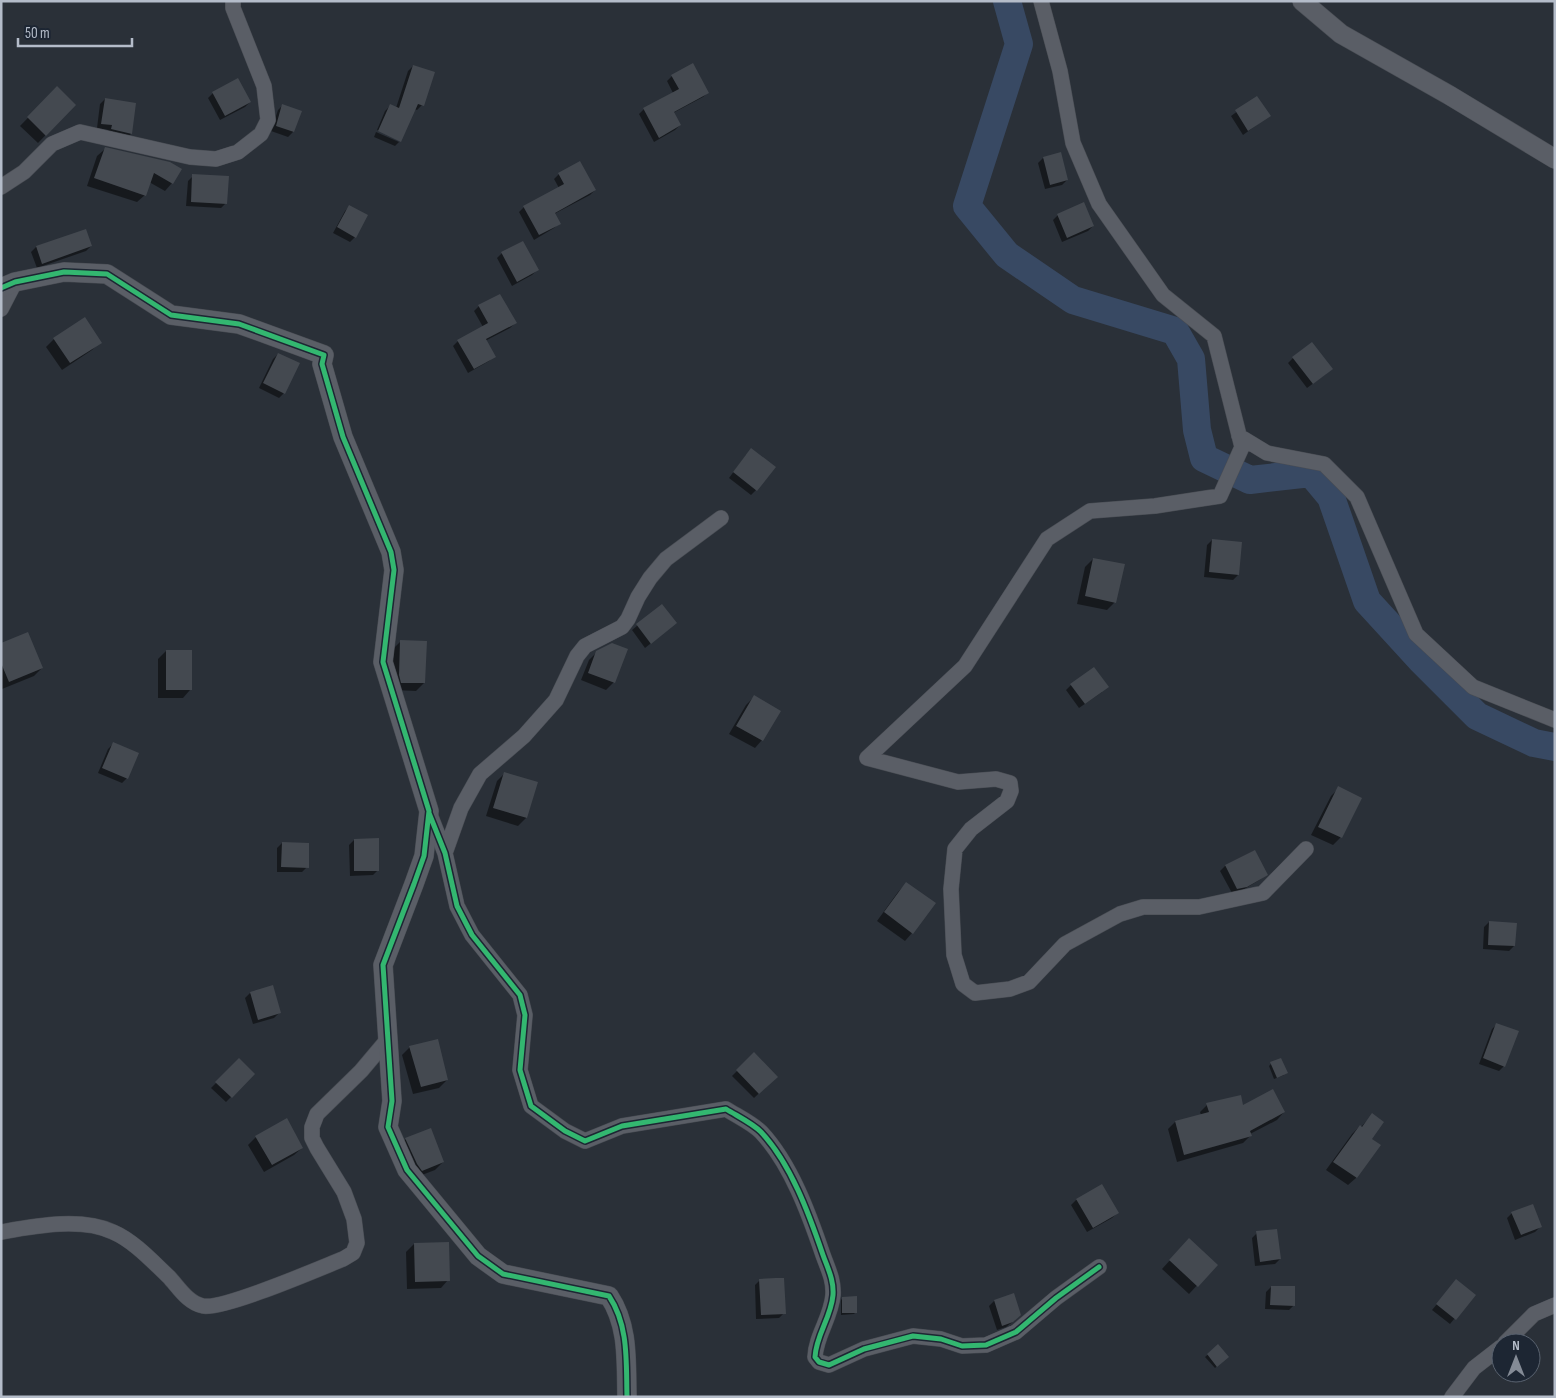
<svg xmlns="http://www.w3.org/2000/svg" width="1556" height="1398" viewBox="0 0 1556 1398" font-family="'Sofia Sans Condensed',sans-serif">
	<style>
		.shadow { fill: #0007 }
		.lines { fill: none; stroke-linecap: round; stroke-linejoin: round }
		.river { stroke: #384963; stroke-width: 28 }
		.building { fill: #444950 }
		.minor-casing { stroke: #484c53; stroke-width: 16 }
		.tertiary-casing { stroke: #484c53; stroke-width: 20 }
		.minor { stroke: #5a5e66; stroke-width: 15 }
		.tertiary { stroke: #5a5e66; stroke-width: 19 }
		.cycleway-casing { stroke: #1d2633; stroke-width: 8 }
		.cycleway { stroke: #33b770; stroke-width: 5 }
	</style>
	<rect width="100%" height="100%" fill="#2a3038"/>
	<!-- shadow -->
	<path class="shadow" d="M 413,66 L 422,105 L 417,110 L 414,109 L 400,140 L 377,130 L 385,111 L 390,106 L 396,108 L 408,71 Z
		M 672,76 L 708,92 L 703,97 L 673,113 L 680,125 L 675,130 L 654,142 L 639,114 L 644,109 L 673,93 L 667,81 Z
		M 57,88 L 75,105 L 38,143 L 20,126 Z
		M 213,93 L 250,102 L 245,107 L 220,120 L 208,98 Z
		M 1257,97 L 1269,116 L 1243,135 L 1231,116 Z
		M 105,99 L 131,134 L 126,139 L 106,134 L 108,130 L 97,128 L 100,104 Z
		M 283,105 L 300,112 L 293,132 L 288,137 L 271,131 L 278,110 Z
		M 376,132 L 399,142 L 395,146 L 374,137 Z
		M 105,149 L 170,163 L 172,183 L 165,191 L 149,182 L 145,195 L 137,202 L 87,186 L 97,156 Z
		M 1043,158 L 1067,180 L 1062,185 L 1045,189 L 1038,163 Z
		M 559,174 L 595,190 L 590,195 L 554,214 L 559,223 L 554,228 L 534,240 L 519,212 L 524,207 L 559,188 L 554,179 Z
		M 193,176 L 226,203 L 221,208 L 186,206 L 188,181 Z
		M 350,206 L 355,237 L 350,242 L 333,233 L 345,211 Z
		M 1058,215 L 1093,226 L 1088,231 L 1062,242 L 1053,220 Z
		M 522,242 L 537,270 L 532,275 L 512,286 L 497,258 L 502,253 Z
		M 91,246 L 86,251 L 37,268 L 31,252 L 36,247 Z
		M 479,306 L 515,323 L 510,328 L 485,341 L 494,356 L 489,361 L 468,373 L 453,346 L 458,341 L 483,327 L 474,311 Z
		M 54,339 L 100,342 L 92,350 L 62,370 L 46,347 Z
		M 278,354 L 284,393 L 279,398 L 259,388 L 273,359 Z
		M 1293,358 L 1326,374 L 1307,388 L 1288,363 Z
		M 746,455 L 756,490 L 751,495 L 729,478 Z
		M 1212,540 L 1238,575 L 1233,580 L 1204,577 L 1207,545 Z
		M 1093,559 L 1115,602 L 1107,610 L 1077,604 L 1085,567 Z
		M 661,606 L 670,628 L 645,648 L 632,630 Z
		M 401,641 L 424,683 L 416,691 L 393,690 L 391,683 L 393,649 Z
		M 1,644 L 42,668 L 34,676 L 2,689 Z
		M 166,651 L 190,690 L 183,698 L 158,698 L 158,659 Z
		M 597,652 L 614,682 L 606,690 L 581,680 L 589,660 Z
		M 1071,685 L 1102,692 L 1079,708 L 1066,690 Z
		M 754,697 L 762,740 L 755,748 L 729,734 L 746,705 Z
		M 113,744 L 127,778 L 122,783 L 98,773 L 108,749 Z
		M 505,773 L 536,783 L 526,818 L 518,826 L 486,816 L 497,781 Z
		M 1339,788 L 1360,799 L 1340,838 L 1333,845 L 1311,835 L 1331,796 Z
		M 354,840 L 378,870 L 373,875 L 350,876 L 349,845 Z
		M 282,843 L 307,867 L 302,872 L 277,872 L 277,848 Z
		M 1254,851 L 1266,874 L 1261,879 L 1241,891 L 1232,893 L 1220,871 L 1225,866 Z
		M 906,884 L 912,933 L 905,941 L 877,921 L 898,892 Z
		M 1489,922 L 1514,946 L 1509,951 L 1483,949 L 1484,927 Z
		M 250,993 L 279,1013 L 274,1018 L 253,1024 L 245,998 Z
		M 1497,1024 L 1504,1066 L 1499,1071 L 1479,1064 L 1492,1029 Z
		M 410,1047 L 447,1080 L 439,1088 L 413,1094 L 402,1055 Z
		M 754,1054 L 776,1077 L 754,1098 L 732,1076 Z
		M 239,1060 L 254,1074 L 226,1102 L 211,1088 Z
		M 1271,1064 L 1284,1075 L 1274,1079 L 1269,1066 Z
		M 1207,1105 L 1243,1107 L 1284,1112 L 1277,1120 L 1250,1134 L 1250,1136 L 1243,1143 L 1177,1162 L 1168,1129 L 1175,1122 L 1201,1115 L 1200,1112 Z
		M 1372,1115 L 1371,1139 L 1379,1145 L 1356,1178 L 1348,1185 L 1326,1170 L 1352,1134 L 1360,1126 L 1361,1127 Z
		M 256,1137 L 302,1148 L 294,1155 L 264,1172 L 248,1145 Z
		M 406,1139 L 443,1162 L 435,1170 L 414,1178 L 398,1147 Z
		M 1101,1186 L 1117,1213 L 1112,1218 L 1087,1232 L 1071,1205 L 1076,1200 Z
		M 1512,1213 L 1540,1227 L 1535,1232 L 1515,1240 L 1507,1218 Z
		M 1257,1233 L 1280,1259 L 1275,1264 L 1255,1266 L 1252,1238 Z
		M 414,1244 L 448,1280 L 441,1288 L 407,1289 L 406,1252 Z
		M 1181,1248 L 1216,1265 L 1189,1294 L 1162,1269 Z
		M 760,1280 L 784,1313 L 779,1318 L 756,1319 L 755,1285 Z
		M 1452,1286 L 1474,1295 L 1450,1324 L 1432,1310 Z
		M 1271,1287 L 1294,1305 L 1289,1310 L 1265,1309 L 1266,1292 Z
		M 1013,1295 L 1015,1320 L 1006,1327 L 997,1330 L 989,1306 L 994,1301 Z
		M 843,1298 L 856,1312 L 854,1314 L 841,1315 L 841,1300 Z
		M 1218,1346 L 1227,1357 L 1215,1368 L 1205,1357 Z"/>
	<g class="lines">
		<!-- river -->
		<path class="river" d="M 1007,1 L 1019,44 L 967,206 L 1007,255 L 1073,300 L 1175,331 L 1191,359 L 1197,430 L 1204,458 L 1250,480 L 1311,473 L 1331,497 L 1367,601 L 1421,660 L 1477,716 L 1534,743 L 1555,747"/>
	</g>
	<!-- building -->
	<path class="building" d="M 693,63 L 709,93 L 674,112 L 681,125 L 659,138 L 643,108 L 679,89 L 671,75 Z
		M 413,65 L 435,72 L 424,106 L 418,104 L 401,142 L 378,131 L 390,104 L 399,108 Z
		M 238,78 L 251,102 L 225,116 L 212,92 Z
		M 57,86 L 76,105 L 46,136 L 27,117 Z
		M 1257,96 L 1271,116 L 1248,131 L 1235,110 Z
		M 105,98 L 136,103 L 132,134 L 111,129 L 112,125 L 101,124 Z
		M 282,104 L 302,111 L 294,132 L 276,126 Z
		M 105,147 L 170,162 L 182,169 L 173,184 L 154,173 L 146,196 L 94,178 Z
		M 1061,152 L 1068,180 L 1050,185 L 1043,157 Z
		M 580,161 L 596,190 L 555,213 L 561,224 L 539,235 L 523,206 L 564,184 L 558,173 Z
		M 192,174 L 229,176 L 227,204 L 191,202 Z
		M 1084,202 L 1094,226 L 1067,238 L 1057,214 Z
		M 349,205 L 368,215 L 356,238 L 337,227 Z
		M 86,229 L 92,246 L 42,264 L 36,246 Z
		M 523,241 L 539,270 L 517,282 L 501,252 Z
		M 500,294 L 517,323 L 486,339 L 496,357 L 474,369 L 457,340 L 488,323 L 478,305 Z
		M 85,317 L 102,343 L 70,363 L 53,338 Z
		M 1312,342 L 1333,369 L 1313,384 L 1292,357 Z
		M 278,353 L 300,363 L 285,394 L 263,383 Z
		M 751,448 L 776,467 L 757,491 L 733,472 Z
		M 1212,539 L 1242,542 L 1239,575 L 1209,572 Z
		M 1093,558 L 1125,564 L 1116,603 L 1085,596 Z
		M 662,604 L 677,623 L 651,644 L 636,624 Z
		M 28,632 L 43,668 L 9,682 L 1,663 L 1,643 Z
		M 400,640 L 427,641 L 425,683 L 401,683 L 399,675 Z
		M 612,643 L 628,649 L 615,683 L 588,673 L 596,651 Z
		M 166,650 L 192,650 L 192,690 L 166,690 Z
		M 1094,667 L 1109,687 L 1085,704 L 1070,684 Z
		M 754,695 L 781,711 L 763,741 L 736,726 Z
		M 113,742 L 139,753 L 128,779 L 102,768 Z
		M 504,772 L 538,782 L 527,818 L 493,808 Z
		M 1338,786 L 1362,798 L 1342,838 L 1318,827 Z
		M 379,838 L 379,871 L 354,871 L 354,839 Z
		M 282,842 L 309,843 L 309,868 L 281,867 Z
		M 1255,850 L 1268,875 L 1247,887 L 1237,889 L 1225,865 Z
		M 906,882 L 936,903 L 913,934 L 884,912 Z
		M 1489,921 L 1517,923 L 1515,946 L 1488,945 Z
		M 273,985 L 281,1013 L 258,1020 L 250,992 Z
		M 1496,1023 L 1519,1031 L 1505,1067 L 1483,1058 Z
		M 438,1039 L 448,1080 L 421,1087 L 409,1046 Z
		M 754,1052 L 778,1077 L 759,1094 L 736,1070 Z
		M 239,1058 L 255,1074 L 232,1098 L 215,1082 Z
		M 1281,1058 L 1288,1073 L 1277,1078 L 1270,1062 Z
		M 1273,1089 L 1285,1112 L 1250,1131 L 1252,1136 L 1184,1155 L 1175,1121 L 1209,1112 L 1206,1103 L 1241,1095 L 1243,1105 Z
		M 1372,1113 L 1384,1122 L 1372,1139 L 1381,1145 L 1357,1178 L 1333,1162 L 1360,1125 L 1362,1127 Z
		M 287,1118 L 303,1148 L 272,1165 L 255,1136 Z
		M 431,1128 L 444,1162 L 422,1171 L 417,1164 L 405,1138 Z
		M 1102,1184 L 1119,1213 L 1093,1228 L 1076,1199 Z
		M 1533,1204 L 1542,1227 L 1521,1235 L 1511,1212 Z
		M 1277,1229 L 1281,1259 L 1260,1262 L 1256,1231 Z
		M 1189,1238 L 1218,1265 L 1198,1287 L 1169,1260 Z
		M 449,1242 L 450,1281 L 415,1282 L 414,1243 Z
		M 776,1278 L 784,1278 L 786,1314 L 761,1315 L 759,1279 Z
		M 1456,1279 L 1476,1295 L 1456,1320 L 1436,1304 Z
		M 1271,1286 L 1295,1286 L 1295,1306 L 1270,1305 Z
		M 1014,1293 L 1021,1315 L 1013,1322 L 1002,1326 L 994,1300 Z
		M 857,1296 L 857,1313 L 842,1313 L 842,1297 Z
		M 1218,1344 L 1229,1357 L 1217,1367 L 1207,1354 Z"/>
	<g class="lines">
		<defs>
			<path id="minor" d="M 1,187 L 24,172 L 52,144 L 80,132 L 190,157 L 216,159 L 238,152 L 261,134 L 268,120 L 264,86 L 233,8 L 233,1
				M 1,309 L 15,282
				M 1239,436 L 1267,453 L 1324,464 L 1357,497 L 1416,634 L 1473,687 L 1555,720
				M 867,758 L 965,666 L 1047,539 L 1090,511 L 1155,506 L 1220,496 L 1242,447 L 1214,336 L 1163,295 L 1099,204 L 1073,143 L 1060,71 L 1041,1
				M 867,758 L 958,782 L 996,779 L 1010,783 L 1011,791 L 1007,801 L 971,829 L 955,849 L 951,889 L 954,955 L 963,984 L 975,993 L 1010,989 L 1029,982 L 1065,944 L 1120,914 L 1143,907 L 1199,907 L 1263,893 L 1306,849
				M 429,812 L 445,853 L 457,906 L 472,935 L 520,995 L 525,1015 L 520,1070 L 531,1106 L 565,1131 L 585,1141 L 622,1126 L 726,1109 C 737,1116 752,1123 761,1132 C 791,1164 809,1214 823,1255 C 828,1269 834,1280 833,1295 C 831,1318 816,1335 815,1357 L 819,1362 L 829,1365 L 864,1349 L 913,1336 L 941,1339 L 962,1346 L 986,1345 L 1016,1332 L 1056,1298 L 1099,1267
				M 445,853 L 461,808 L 480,774 L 524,736 L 556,700 L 577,656 L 585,646 L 622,627 L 628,619 L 638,597 L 650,578 L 666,559 L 721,518
				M 1,1232 C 35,1226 81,1217 113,1232 C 134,1241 153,1262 169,1277 C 179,1288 188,1303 203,1306 C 223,1310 318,1269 343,1259 L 353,1253 L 357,1243 L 354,1219 L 344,1192 L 317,1148 L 312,1138 L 312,1127 L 317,1114 L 361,1071 L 388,1039
				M 1505,1343 L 1534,1314 L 1555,1305
				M 1452,1397 L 1474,1368 L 1501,1347"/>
			<path id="tertiary" d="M 1302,1 L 1341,34 L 1449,95 L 1555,159
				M 1,288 L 15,282 L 64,272 L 107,274 L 171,315 L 239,324 L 324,355 L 322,364 L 343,437 L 391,552 L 394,570 L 383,662 L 429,811 L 424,856 L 414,884 L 383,965 L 392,1101 L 388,1127 L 407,1170 L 478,1256 L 503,1274 L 609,1296 C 629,1326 626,1362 627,1397"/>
		</defs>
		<!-- minor casing -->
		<use href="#minor" class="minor-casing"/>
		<!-- tertiary casing -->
		<use href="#tertiary" class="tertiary-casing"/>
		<!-- minor -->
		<use href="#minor" class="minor"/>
		<!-- tertiary -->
		<use href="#tertiary" class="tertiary"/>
		<defs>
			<path id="cycleway" d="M 1,288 L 15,282 L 64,272 L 107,274 L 171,315 L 239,324 L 324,355 L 322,364 L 343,437 L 391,552 L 394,570 L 383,662 L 429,811 L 424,856 L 414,884 L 383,965 L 392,1101 L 388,1127 L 407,1170 L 478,1256 L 503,1274 L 609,1296 C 629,1326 626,1362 627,1397
				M 429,813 L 445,853 L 457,906 L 472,935 L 520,995 L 525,1015 L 520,1070 L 531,1106 L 565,1131 L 585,1141 L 622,1126 L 726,1109 C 737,1116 752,1123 761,1132 C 791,1164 809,1214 823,1255 C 828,1269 834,1280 833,1295 C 831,1318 816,1335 815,1357 L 819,1362 L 829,1365 L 864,1349 L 913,1336 L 941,1339 L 962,1346 L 986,1345 L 1016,1332 L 1056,1298 L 1099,1267"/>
		</defs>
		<!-- cycleway casing -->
		<use href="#cycleway" class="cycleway-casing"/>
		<!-- cycleway -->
		<use href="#cycleway" class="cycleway"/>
	</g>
	<!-- border -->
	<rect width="1556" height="1398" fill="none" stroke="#b4bcc9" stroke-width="5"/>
	<!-- north arrow -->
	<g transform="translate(1516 1358)"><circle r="24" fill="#1d2633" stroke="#59626f"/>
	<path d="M0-4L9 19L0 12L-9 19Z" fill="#848b96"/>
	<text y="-8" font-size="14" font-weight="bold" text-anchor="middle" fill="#b4bcc9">N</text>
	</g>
	<!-- scale -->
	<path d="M18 38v8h114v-8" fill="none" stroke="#b4bcc9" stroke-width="2.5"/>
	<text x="25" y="38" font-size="15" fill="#b4bcc9" stroke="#1d2633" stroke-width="4" paint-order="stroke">50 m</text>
</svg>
